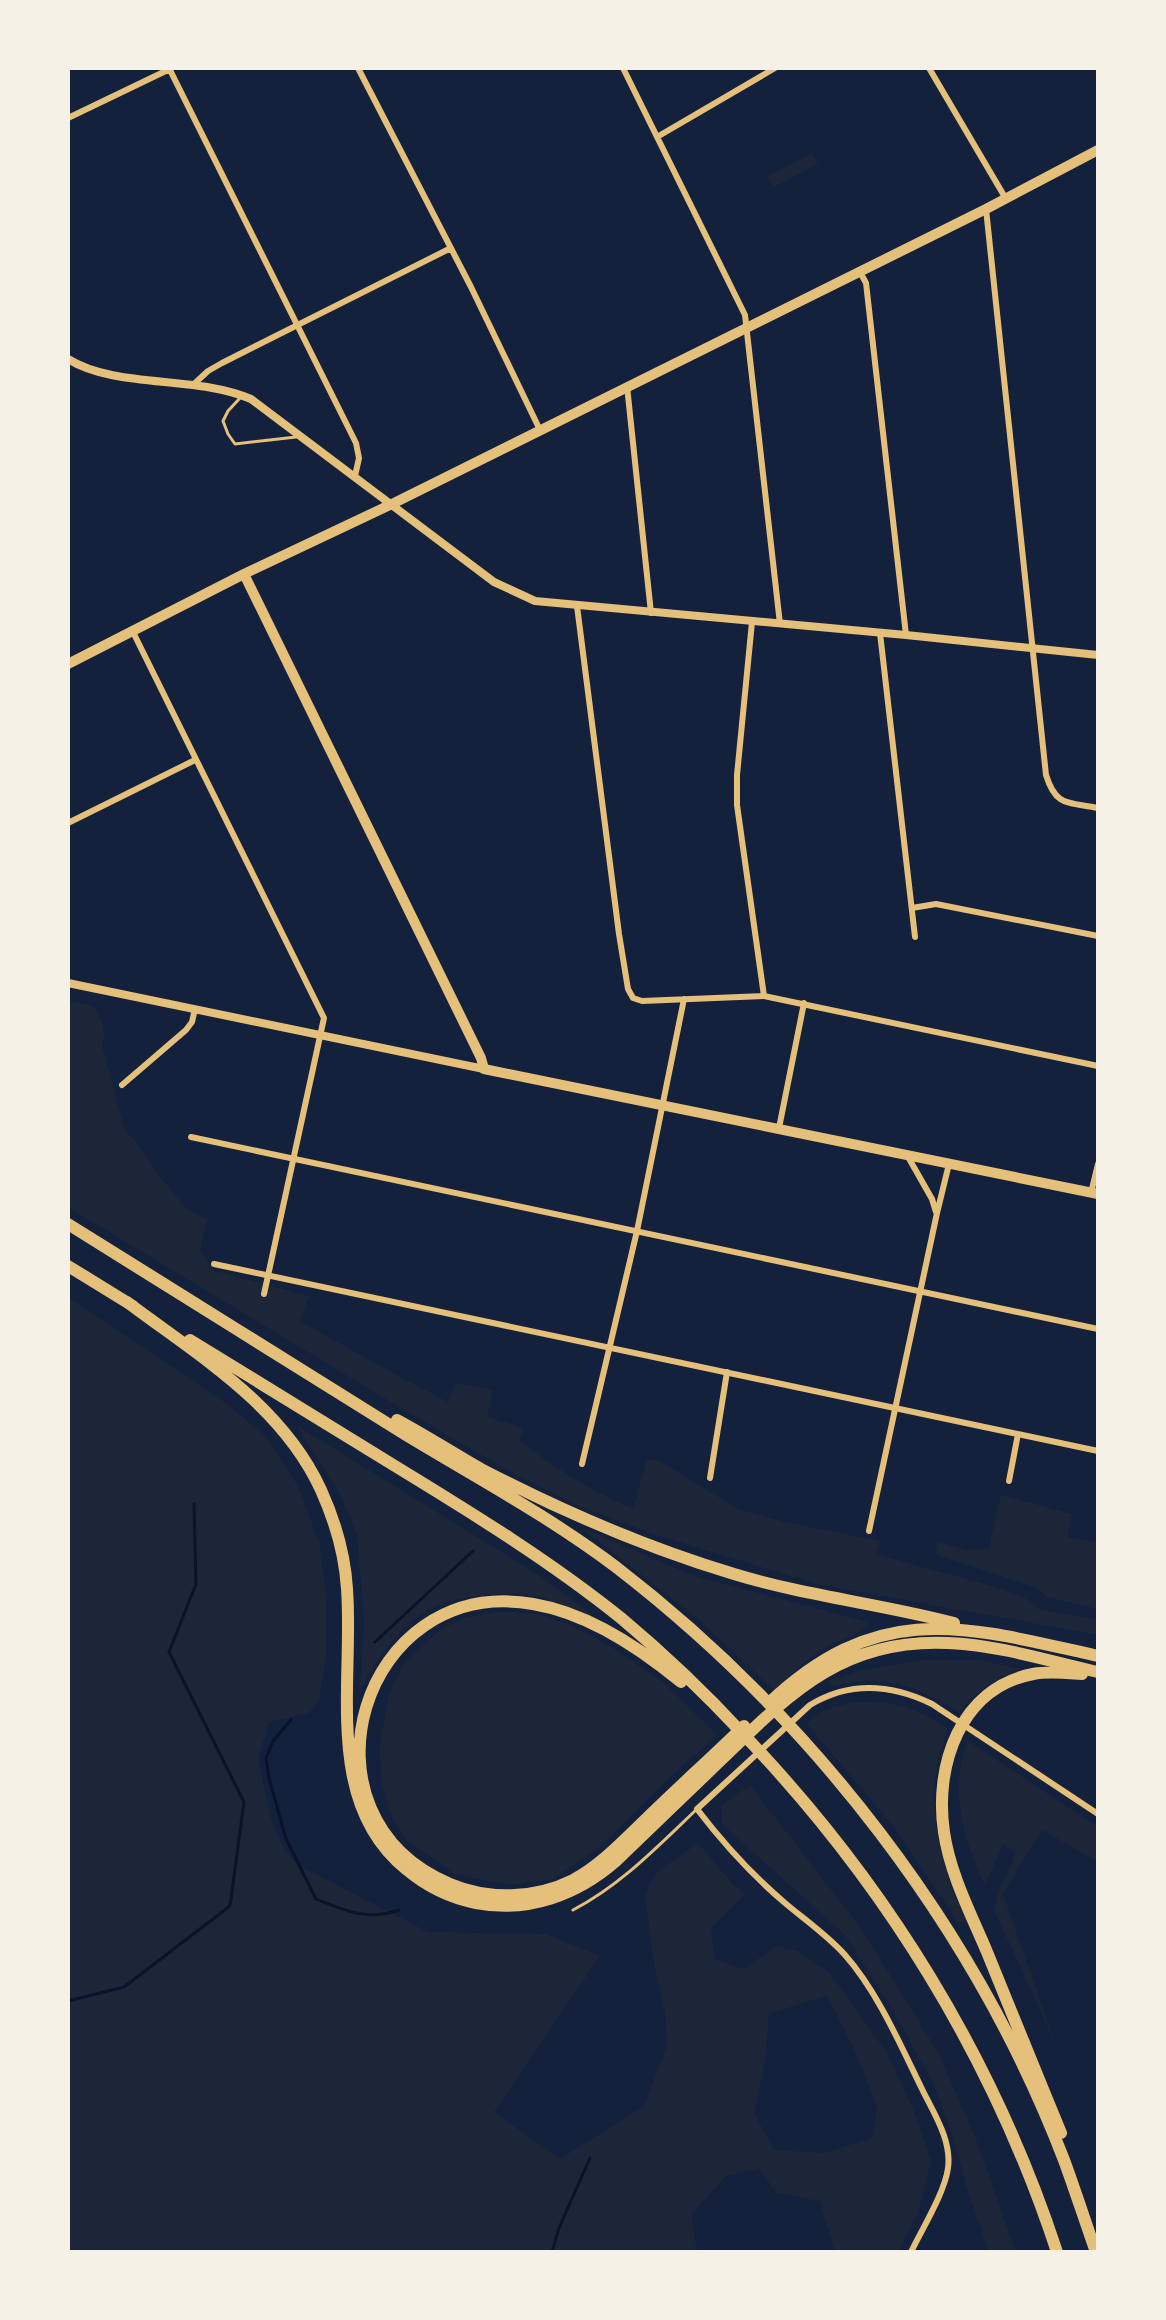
<svg xmlns="http://www.w3.org/2000/svg" width="1166" height="2320" viewBox="0 0 1166 2320" font-family="'Sofia Sans Condensed',sans-serif">
	<style>
		.green { fill: #1d2539; fill-rule: evenodd }
		.lines { fill: none; stroke-linecap: round; stroke-linejoin: round }
		.stream { stroke: #0b132b; stroke-width: 3 }
		.service { stroke: #e5c07b; stroke-width: 3 }
		.minor { stroke: #e5c07b; stroke-width: 6 }
		.tertiary { stroke: #e5c07b; stroke-width: 8 }
		.primary { stroke: #e5c07b; stroke-width: 10 }
		.motorway { stroke: #e5c07b; stroke-width: 12 }
	</style>
	<rect width="100%" height="100%" fill="#14213d"/>
	<!-- green -->
	<path class="green" d="M 812,153 L 818,164 L 774,187 L 768,176 Z
		M 68,1001 L 93,1006 C 102,1019 107,1031 102,1046 L 124,1128 L 146,1155 L 157,1173 L 186,1208 L 207,1219 L 200,1251 L 215,1271 L 309,1296 L 300,1321 L 400,1377 L 448,1402 L 455,1383 L 493,1390 L 487,1417 L 524,1428 L 520,1441 C 556,1469 592,1491 633,1509 L 647,1459 L 660,1461 L 738,1509 L 784,1522 L 880,1541 L 875,1554 L 999,1588 L 1025,1598 L 1039,1609 L 1098,1620 L 1098,1635 L 817,1584 L 656,1535 L 576,1505 L 511,1472 L 404,1410 L 86,1218 L 68,1207 Z
		M 68,1297 L 230,1406 L 266,1437 L 298,1486 L 319,1542 L 326,1595 L 326,1657 L 319,1698 L 309,1713 L 269,1722 L 258,1759 L 271,1819 L 285,1852 L 300,1866 L 428,1932 L 546,1934 L 600,1956 L 494,2112 L 560,2159 L 644,2106 L 667,2046 L 665,2012 L 654,1964 L 645,1895 L 656,1873 L 698,1843 L 730,1881 L 745,1894 L 711,1928 L 714,1959 L 744,1969 L 776,1946 L 798,1951 L 829,1972 L 885,2050 L 912,2106 L 931,2161 L 917,2216 L 897,2252 L 835,2252 L 820,2201 L 776,2193 L 760,2168 L 726,2176 L 691,2215 L 697,2252 L 68,2252 ZM 827,1995 L 858,2058 L 877,2107 L 873,2138 L 824,2153 L 774,2150 L 754,2113 L 765,2062 L 769,2014 Z
		M 296,1425 L 537,1574 L 601,1621 C 581,1613 551,1598 531,1595 C 501,1590 449,1596 423,1613 C 396,1630 375,1664 360,1690 L 364,1620 L 357,1534 L 340,1494 Z
		M 1001,1495 L 1072,1514 L 1067,1537 L 1098,1543 L 1098,1609 L 1047,1597 L 1037,1588 L 935,1554 L 938,1542 L 968,1550 L 989,1548 Z
		M 580,1527 L 697,1577 L 869,1622 C 857,1637 846,1637 830,1645 C 809,1657 791,1673 775,1691 L 698,1619 Z
		M 502,1611 L 540,1614 L 572,1626 L 610,1646 L 663,1682 L 717,1735 L 669,1778 L 599,1848 L 553,1879 L 508,1885 L 455,1874 L 407,1841 L 390,1813 L 381,1779 L 380,1743 L 389,1695 L 396,1678 L 406,1662 L 441,1629 L 465,1618 Z
		M 925,1660 L 978,1660 L 1022,1669 C 995,1676 977,1692 959,1712 C 916,1685 882,1673 832,1687 L 828,1681 L 867,1669 Z
		M 854,1702 C 899,1702 909,1705 948,1728 L 939,1755 L 933,1792 L 937,1826 L 950,1885 L 966,1920 L 959,1923 L 894,1827 L 806,1723 L 826,1709 Z
		M 968,1741 L 1098,1827 L 1098,1862 L 1042,1830 L 1003,1894 L 1055,2043 L 994,1910 L 999,1890 L 1013,1861 L 1014,1852 L 1003,1843 L 985,1886 C 964,1841 948,1789 968,1741 Z
		M 750,1785 L 860,1927 L 938,2052 L 976,2139 L 1016,2252 L 989,2252 L 966,2185 L 953,2136 L 932,2081 L 891,2007 L 845,1935 L 722,1824 L 721,1806 Z"/>
	<g class="lines">
		<!-- stream -->
		<path class="stream" d="M 375,1642 L 473,1551
			M 291,1720 L 273,1741 L 266,1758 L 269,1778 L 286,1839 L 316,1899 C 345,1911 368,1921 399,1910
			M 68,2001 L 124,1987 L 230,1906 L 244,1802 L 169,1652 L 196,1584 L 194,1504
			M 552,2252 L 559,2228 L 590,2158"/>
		<!-- service -->
		<path class="service" d="M 240,398 L 228,411 L 223,421 L 228,434 L 235,444 L 296,437
			M 573,1910 C 621,1885 658,1846 697,1809"/>
		<!-- minor -->
		<path class="minor" d="M 169,68 L 356,443 L 359,458 L 355,476
			M 358,68 L 471,287 L 540,430
			M 623,68 L 745,315 L 780,624
			M 929,68 L 1006,199
			M 68,118 L 172,68
			M 657,137 L 775,68
			M 986,209 L 1046,775 C 1056,807 1068,802 1098,808
			M 860,272 L 866,283 L 906,635
			M 194,384 L 208,371 L 222,363 L 451,248
			M 627,386 L 651,613
			M 577,606 L 619,934 L 628,989 L 633,998 L 642,1001 L 764,996 L 1098,1066
			M 752,622 L 737,775 L 737,805 L 764,996
			M 133,632 L 324,1018 L 264,1294
			M 880,633 L 915,937
			M 68,823 L 195,760
			M 912,908 L 936,904 L 1098,936
			M 122,1085 L 186,1030 L 192,1022 L 195,1009
			M 779,1128 L 804,1003
			M 191,1137 L 1098,1329
			M 907,1155 L 932,1199 L 936,1212
			M 1091,1193 L 1098,1164
			M 214,1264 L 1098,1451
			M 582,1464 L 637,1231 L 684,999
			M 710,1478 L 727,1372
			M 1009,1481 L 1018,1434
			M 869,1531 L 937,1213 L 949,1164
			M 911,2252 C 922,2229 945,2192 948,2168 C 952,2140 933,2112 921,2087 C 900,2044 877,1991 845,1955 C 827,1935 805,1920 785,1903 C 752,1875 723,1843 697,1809 L 810,1705 C 850,1681 891,1684 932,1704 L 1098,1814"/>
		<!-- tertiary -->
		<path class="tertiary" d="M 68,359 C 116,389 196,375 251,399 L 494,582 L 535,601 L 906,635 L 1098,655
			M 68,983 L 484,1069"/>
		<!-- primary -->
		<path class="primary" d="M 244,574 L 481,1058 L 484,1069 L 1098,1194
			M 68,664 L 244,574 L 392,504 L 986,209 L 1098,150"/>
		<!-- motorway -->
		<path class="motorway" d="M 68,1224 C 181,1294 293,1365 406,1435 C 477,1478 550,1517 616,1567 C 812,1718 975,1928 1064,2160 C 1075,2190 1085,2221 1096,2252
			M 68,1266 L 133,1306
			M 127,1302 C 199,1356 282,1405 321,1490 C 335,1521 345,1555 347,1589 C 354,1682 323,1802 406,1869 C 426,1886 450,1898 476,1903 C 528,1913 577,1895 616,1861 C 651,1827 687,1793 722,1759 C 791,1692 844,1638 948,1643 C 998,1645 1049,1661 1098,1672
			M 190,1340 C 258,1382 326,1424 395,1466 C 472,1513 550,1561 621,1618 C 664,1654 705,1693 743,1734 C 885,1882 993,2057 1057,2252
			M 397,1420 C 425,1435 453,1453 481,1469 C 562,1511 647,1548 734,1574 C 806,1596 882,1604 954,1623
			M 681,1682 C 640,1648 587,1613 533,1604 C 361,1574 288,1816 450,1884 C 488,1900 535,1899 573,1880 C 601,1865 624,1840 647,1818 C 679,1787 712,1757 744,1726
			M 769,1703 C 879,1599 965,1626 1098,1656
			M 1061,2133 C 1036,2073 1012,2013 987,1952 C 971,1914 950,1874 944,1832 C 934,1766 960,1688 1033,1674 C 1049,1671 1066,1673 1082,1674"/>
	</g>
	<!-- border -->
	<rect width="1166" height="2320" fill="none" stroke="#f6f1e7" stroke-width="140"/>
</svg>
